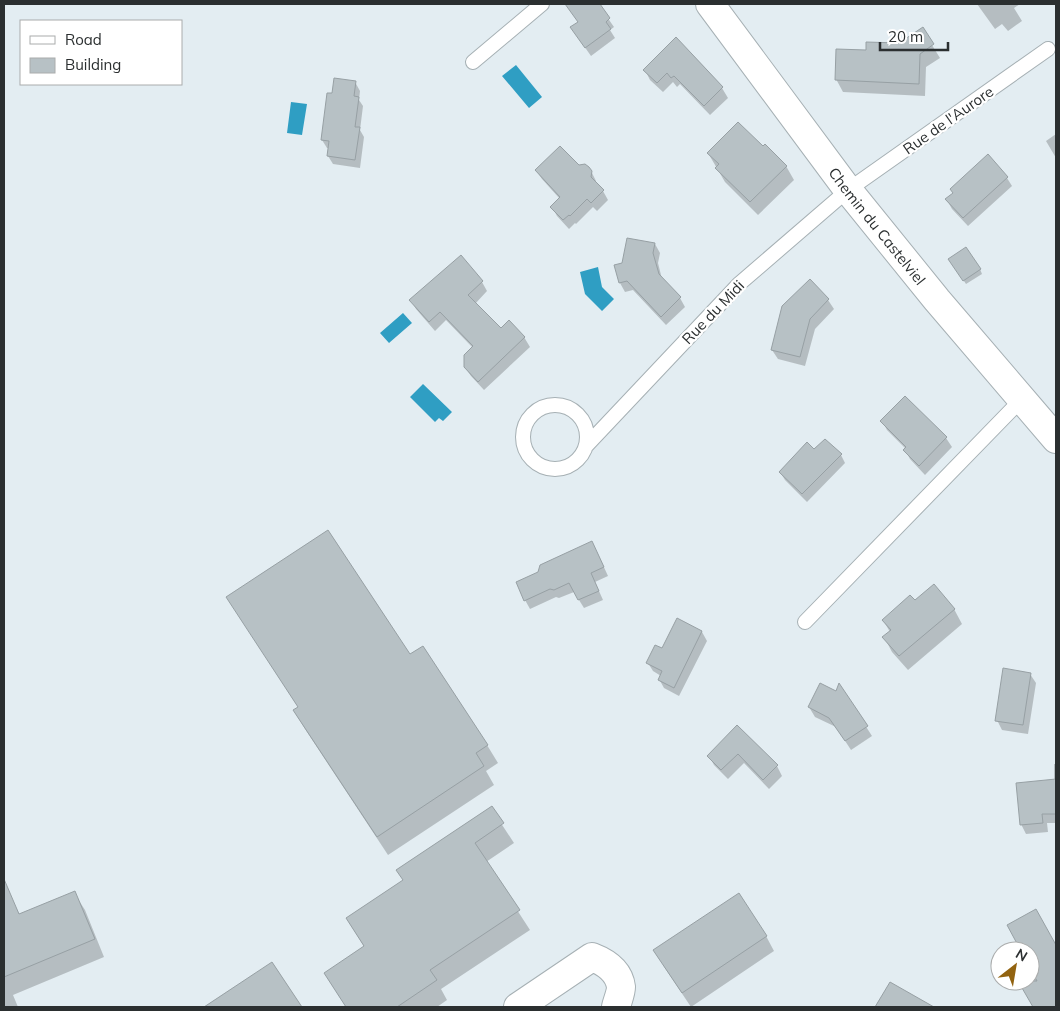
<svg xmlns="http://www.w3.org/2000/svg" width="1060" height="1011" viewBox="0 0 1060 1011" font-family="Mulish,sans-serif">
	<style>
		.water { fill: #2f9ec3 }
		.shadow { fill: #0003 }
		.building { fill: #b7c1c5; stroke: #97a0a4 }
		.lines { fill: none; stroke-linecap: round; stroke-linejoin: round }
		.lane-casing { stroke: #a6b0b4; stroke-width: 16 }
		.street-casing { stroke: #a6b0b4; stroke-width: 30 }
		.secondary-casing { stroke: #a6b0b4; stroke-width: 30 }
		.lane { stroke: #fff; stroke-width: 14 }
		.street { stroke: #fff; stroke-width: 28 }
		.secondary { stroke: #fff; stroke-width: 28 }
		.labels { text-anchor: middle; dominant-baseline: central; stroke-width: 4.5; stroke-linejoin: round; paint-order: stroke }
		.street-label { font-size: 15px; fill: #2b2f30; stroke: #fff }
	</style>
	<rect width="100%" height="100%" fill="#e3edf2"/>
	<!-- water -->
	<path class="water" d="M 516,65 L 542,97 L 529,108 L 502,76 Z
		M 291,102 L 307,104 L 302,135 L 287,133 Z
		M 598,267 L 602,287 L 614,299 L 602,311 L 585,294 L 580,272 Z
		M 403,313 L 412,323 L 389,343 L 380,333 Z
		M 423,384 L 452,412 L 443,421 L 439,418 L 435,422 L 410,397 Z"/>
	<!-- shadow -->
	<path class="shadow" d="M 569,4 L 598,4 L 614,27 L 610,30 L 615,38 L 591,56 L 577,36 L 579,23 L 567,5 Z
		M 977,4 L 1020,4 L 1014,8 L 1022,21 L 1008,31 L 1002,24 L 995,29 Z
		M 922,29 L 940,58 L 926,67 L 925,96 L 843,92 L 836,79 L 867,52 L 900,45 Z
		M 676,39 L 707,70 L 722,88 L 728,98 L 710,115 L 680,84 L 677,87 L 673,82 L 663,92 L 650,80 L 645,70 Z
		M 355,82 L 360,91 L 359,100 L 363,106 L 360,130 L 364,137 L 360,168 L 333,164 L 328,156 L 329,148 L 327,148 L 322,140 L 333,95 Z
		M 1056,134 L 1056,158 L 1046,141 Z
		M 708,153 L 786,166 L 794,180 L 758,215 L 725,182 Z
		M 536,170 L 591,171 L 596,181 L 596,184 L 603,191 L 608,200 L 597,211 L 593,207 L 576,224 L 575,223 L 569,229 L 557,216 L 552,207 L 560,199 L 542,179 Z
		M 1007,178 L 1012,186 L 968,226 L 952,209 L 947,200 Z
		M 655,244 L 660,253 L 658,263 L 662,279 L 680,298 L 685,307 L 666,325 L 633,290 L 625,292 L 620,283 L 615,266 L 623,264 Z
		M 460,257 L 482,282 L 487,291 L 475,304 L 501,330 L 524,337 L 530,347 L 484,390 L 471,376 L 465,367 L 473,348 L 446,320 L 435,331 L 416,309 L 411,300 Z
		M 952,263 L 980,269 L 982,274 L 966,284 Z
		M 810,280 L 828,300 L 834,309 L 815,329 L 805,366 L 778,359 L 772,350 Z
		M 905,398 L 946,438 L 952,447 L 925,475 L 910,459 L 905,450 L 906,449 L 887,430 L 882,421 Z
		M 814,451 L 841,455 L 845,463 L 807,502 L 785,480 L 780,472 Z
		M 597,552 L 608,576 L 595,582 L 603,600 L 584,608 L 574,592 L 559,598 L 556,597 L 530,609 L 525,600 Z
		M 228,598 L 410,656 L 487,745 L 498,763 L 486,771 L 494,785 L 388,855 L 305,729 L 294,711 L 299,708 Z
		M 914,602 L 954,609 L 962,624 L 908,670 L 892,652 L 884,637 L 890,632 L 883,620 Z
		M 678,620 L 702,632 L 707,641 L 679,696 L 664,688 L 659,679 L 661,676 L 653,671 L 648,663 L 663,650 Z
		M 1030,674 L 1036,683 L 1028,734 L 1002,730 L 997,720 Z
		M 840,686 L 872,736 L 851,750 L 836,727 L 815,717 L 809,707 L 836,692 Z
		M 737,727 L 777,766 L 782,776 L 769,789 L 744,763 L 728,779 L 714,765 L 709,756 Z
		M 1054,764 L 1056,764 L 1056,823 L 1047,823 L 1048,832 L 1026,834 L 1021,824 L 1054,781 Z
		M 491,808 L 514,843 L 486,862 L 530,930 L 441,989 L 447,1000 L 437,1007 L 346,1007 L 325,974 L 365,948 L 347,919 L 404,881 Z
		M 74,893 L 85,910 L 104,957 L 13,995 L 18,1007 L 4,1007 L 4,907 L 13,903 L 20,915 Z
		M 1036,911 L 1056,947 L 1056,1007 L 1034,1007 L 1020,981 L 1030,981 L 1030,951 L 1022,951 Z
		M 766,936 L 774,951 L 691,1007 L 663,965 Z
		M 271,964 L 300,1007 L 206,1007 Z"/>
	<!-- building -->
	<path class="building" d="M 565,4 L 600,4 L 610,18 L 606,22 L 611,29 L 585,48 L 570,27 L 578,22 Z
		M 923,27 L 934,44 L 920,54 L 919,84 L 835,80 L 836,49 L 866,50 L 866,42 L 899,43 Z
		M 676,37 L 723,87 L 704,106 L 674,76 L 671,78 L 667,73 L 657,83 L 643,70 Z
		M 334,78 L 356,81 L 354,96 L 359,97 L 355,127 L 360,127 L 355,160 L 327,156 L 329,141 L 321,140 L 327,93 L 332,93 Z
		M 738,122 L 763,146 L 765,144 L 787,166 L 750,202 L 715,168 L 719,164 L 707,153 Z
		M 560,146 L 579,165 L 585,164 L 589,167 L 592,171 L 591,177 L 604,190 L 591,203 L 587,199 L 570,216 L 569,215 L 563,220 L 550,207 L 560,197 L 535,170 Z
		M 988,154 L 1008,177 L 963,218 L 945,199 L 953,193 L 950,189 Z
		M 627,238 L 655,243 L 653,253 L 659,274 L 681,297 L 661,317 L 627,281 L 619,283 L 614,265 L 622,263 Z
		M 966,247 L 981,269 L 963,281 L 948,259 Z
		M 461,255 L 483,281 L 468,295 L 501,328 L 509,320 L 525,337 L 478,382 L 464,367 L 464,355 L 473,346 L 440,312 L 429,322 L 409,300 Z
		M 810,279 L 829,299 L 810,319 L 800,357 L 771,350 L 782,306 Z
		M 905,396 L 947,437 L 919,466 L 903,450 L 906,447 L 880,421 Z
		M 825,439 L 842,454 L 802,494 L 779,472 L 807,442 L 814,449 Z
		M 328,530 L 410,654 L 423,646 L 488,745 L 476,753 L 484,766 L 377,837 L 293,710 L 298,707 L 226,597 Z
		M 592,541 L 604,567 L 591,573 L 599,591 L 578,600 L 569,583 L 554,590 L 550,589 L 524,601 L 516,582 L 538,572 L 540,565 Z
		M 934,584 L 955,609 L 899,656 L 882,637 L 891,630 L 882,620 L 910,595 L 915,600 Z
		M 677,618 L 702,631 L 674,688 L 658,680 L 662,671 L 646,663 L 655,645 L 662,648 Z
		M 1003,668 L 1031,673 L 1023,725 L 995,721 Z
		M 820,683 L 836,691 L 839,683 L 868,726 L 845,741 L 829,718 L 808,707 Z
		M 737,725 L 778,765 L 763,780 L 738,754 L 721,770 L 707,756 Z
		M 1056,779 L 1056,814 L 1042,814 L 1043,823 L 1020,825 L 1016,783 Z
		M 492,806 L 504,823 L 475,843 L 520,910 L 430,970 L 437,980 L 397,1007 L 346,1007 L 324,973 L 364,946 L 346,918 L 403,880 L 396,870 Z
		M 4,879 L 19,914 L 75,891 L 95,939 L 4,977 Z
		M 739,893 L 767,936 L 682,993 L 653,950 Z
		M 1036,909 L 1056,945 L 1056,1007 L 1033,1007 L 1018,981 L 1037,981 L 1030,968 L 1030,951 L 1021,951 L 1007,925 Z
		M 272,962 L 302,1007 L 204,1007 Z
		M 890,982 L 934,1007 L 875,1007 Z"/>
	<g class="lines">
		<defs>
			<path id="lane" d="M 473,62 L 542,4
				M523 437a32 32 0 1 1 64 0a32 32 0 1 1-64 0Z
				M 587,445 L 739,284 L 848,190 L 1048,49
				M 805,622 L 1022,399"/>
			<path id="street" d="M 518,1007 L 592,957 C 605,962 619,971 621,987 C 621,993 617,1002 616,1007"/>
			<g id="secondary">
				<path id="s1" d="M 710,4 L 848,190 L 937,300 L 1056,439"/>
			</g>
		</defs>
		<!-- lane casing -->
		<use href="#lane" class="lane-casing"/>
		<!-- street casing -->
		<use href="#street" class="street-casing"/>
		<!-- secondary casing -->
		<use href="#secondary" class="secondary-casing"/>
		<!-- lane -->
		<use href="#lane" class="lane"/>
		<!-- street -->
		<use href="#street" class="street"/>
		<!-- secondary -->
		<use href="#secondary" class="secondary"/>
	</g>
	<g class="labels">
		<!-- street labels -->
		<g class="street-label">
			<text transform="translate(948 120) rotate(-35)">Rue de l'Aurore</text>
			<text stroke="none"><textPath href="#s1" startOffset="278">Chemin du Castelviel</textPath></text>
			<text transform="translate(713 312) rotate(-46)">Rue du Midi</text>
		</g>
	</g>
	<!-- border -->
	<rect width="1060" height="1011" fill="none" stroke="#2b2f30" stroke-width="10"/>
	<!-- legend -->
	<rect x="20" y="20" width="162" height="65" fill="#ffffff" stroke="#aaacac"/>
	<rect x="30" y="36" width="25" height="8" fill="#ffffff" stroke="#aaacac"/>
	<text x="65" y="45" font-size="15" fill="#2b2f30">Road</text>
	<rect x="30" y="58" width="25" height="15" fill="#b7c1c5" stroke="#aaacac"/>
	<text x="65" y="70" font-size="15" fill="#2b2f30">Building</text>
	<!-- north arrow -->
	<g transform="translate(1015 966) rotate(31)"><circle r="24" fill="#ffffff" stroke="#aaacac"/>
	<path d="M0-4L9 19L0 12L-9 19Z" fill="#926310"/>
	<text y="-8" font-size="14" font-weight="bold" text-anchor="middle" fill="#2b2f30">N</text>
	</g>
	<!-- scale -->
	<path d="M880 42v8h68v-8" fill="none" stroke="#2b2f30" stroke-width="2.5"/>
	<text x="888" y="42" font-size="15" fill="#2b2f30" stroke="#ffffff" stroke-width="4" paint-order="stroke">20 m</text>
</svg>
